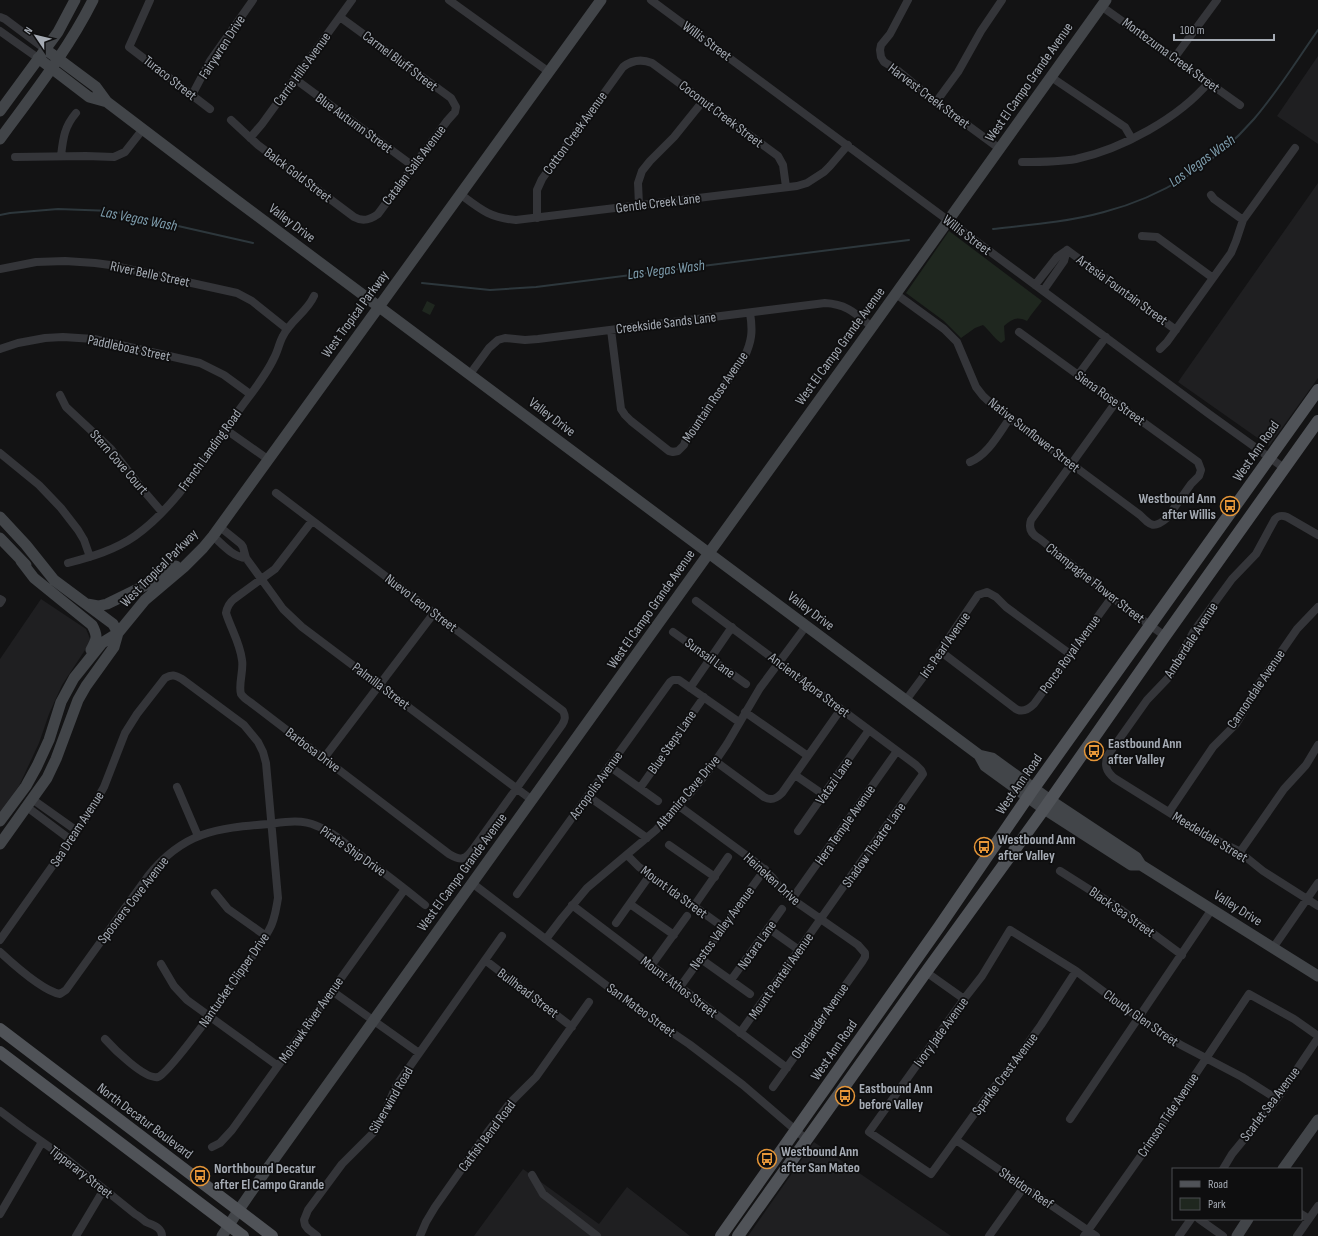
<svg xmlns="http://www.w3.org/2000/svg" width="1318" height="1236" viewBox="0 0 1318 1236" font-family="'Sofia Sans Condensed',sans-serif">
	<style>
		.built { fill: #1f1f21 }
		.green { fill: #1f271f }
		.lines { fill: none; stroke-linecap: round; stroke-linejoin: round }
		.stream { stroke: #2d373c; stroke-width: 2 }
		.street { stroke: #343539; stroke-width: 8 }
		.secondary { stroke: #424549; stroke-width: 11 }
		.primary { stroke: #505358; stroke-width: 12 }
		.labels { text-anchor: middle; dominant-baseline: central; stroke-width: 3.5; stroke-linejoin: round; paint-order: stroke }
		.street-label { font-size: 14px; fill: #a5abb4; stroke: #0e0e0f }
		.poi-label { font-size: 14px; font-weight: bold; fill: #a5abb4; stroke: #0e0e0f; text-anchor: start }
		.water-label { font-size: 15px; font-style: italic; fill: #7e9dad; stroke: #0e0e0f }
	</style>
	<rect width="100%" height="100%" fill="#131314"/>
	<!-- built -->
	<path class="built" d="M 1318,56 L 1318,144 L 1277,116 Z
		M 1318,183 L 1318,378 L 1269,446 L 1178,382 Z
		M 41,599 L 86,629 L 91,641 L 62,685 L 49,714 L 39,743 L 19,786 L 0,812 L 0,659 Z
		M 814,1142 L 951,1236 L 748,1236 Z
		M 523,1169 L 599,1224 L 627,1187 L 690,1236 L 474,1236 Z"/>
	<!-- green -->
	<path class="green" d="M 949,231 L 1042,301 L 1031,315 L 1027,321 C 1016,316 1013,319 1004,326 L 1005,340 L 1001,343 C 994,338 990,331 983,325 L 975,328 L 961,338 L 944,321 L 906,293 Z
		M 427,301 L 435,305 L 430,315 L 422,311 Z"/>
	<g class="lines">
		<!-- stream -->
		<path class="stream" d="M 0,215 L 10,213 L 58,209 L 112,211 L 253,243
			M 993,229 C 1029,225 1068,222 1104,212 C 1162,197 1215,164 1254,119 C 1278,91 1297,60 1318,30
			M 422,283 L 490,290 L 536,287 L 909,240"/>
		<!-- street -->
		<path class="street" d="M 150,0 L 129,47 L 210,109
			M 449,0 L 549,72
			M 651,0 L 1209,414 L 1284,468
			M 908,0 L 890,34 L 881,45 L 880,50 L 881,57 L 884,62 L 896,69 L 936,102 L 1000,149
			M 1101,6 L 1240,105
			M 0,17 L 5,19 L 45,49
			M 0,31 L 38,58
			M 1175,57 L 1217,0
			M 1051,77 L 1125,127 L 1132,139
			M 295,79 L 413,166
			M 192,95 L 210,61 L 253,0
			M 936,102 L 958,72 L 981,31 L 1002,0
			M 231,120 L 258,145 L 354,217 C 363,222 370,220 378,214 L 447,121 L 455,112 L 456,107 L 451,98 L 340,17
			M 250,138 L 262,124 L 352,0
			M 61,156 C 63,139 64,127 76,113
			M 15,157 L 86,156 L 114,157 L 125,152 L 143,129
			M 1022,162 C 1038,162 1060,162 1076,159 C 1122,149 1179,118 1209,82
			M 460,194 C 480,209 490,218 516,220 L 797,186 L 807,183 L 824,172 L 830,166 L 848,145
			M 1211,195 L 1214,199 L 1243,220
			M 639,205 L 638,183 L 642,171 L 650,161 L 674,137 L 703,101
			M 537,218 L 537,190 L 542,179 L 623,67 C 632,60 642,59 652,63 L 778,156 L 783,165 L 786,187
			M 1142,236 L 1157,237 L 1213,278
			M 1067,250 L 1176,330
			M 0,269 L 36,262 L 65,261 L 95,263 L 110,265 L 237,293 L 252,301 L 287,329
			M 1035,285 L 1057,257 L 1067,250
			M 1043,291 L 1064,261 L 1067,250
			M 896,294 L 944,329 L 957,342 L 976,387 L 983,396 L 996,408 L 1140,515 C 1151,526 1154,529 1167,518 L 1191,484 L 1199,476 L 1201,470 L 1198,462 L 1019,332
			M 611,330 L 621,409 L 625,415 L 631,421 L 669,451 L 673,452 L 678,451 L 684,445 L 686,439 L 744,358 C 752,341 753,331 750,313
			M 0,349 L 18,343 L 45,338 L 63,337 L 94,339 L 200,363 L 224,375 L 250,394
			M 1160,349 L 1167,342 L 1231,253 L 1236,241 L 1243,220 L 1295,148
			M 470,374 L 489,348 L 498,340 L 505,338 L 525,340 L 538,339 L 825,303 C 847,304 856,314 872,327
			M 1078,375 L 1106,337
			M 60,395 L 66,407 L 111,449 L 143,490 L 162,512
			M 1116,402 L 1031,520 C 1028,529 1032,535 1040,539 L 1122,605 L 1165,636
			M 225,429 L 269,460
			M 0,453 L 39,485 L 61,508 L 78,530 L 84,540 L 90,557
			M 970,462 C 988,455 999,433 1010,418
			M 276,493 L 563,711 C 566,717 565,720 562,725 L 473,849 C 465,860 461,861 449,854 L 250,702 C 247,700 243,697 241,694 C 238,685 244,670 242,660 C 240,643 231,629 226,613 C 227,607 229,603 234,599 L 275,569 L 312,521
			M 220,527 L 241,544 L 243,547 L 246,558 L 273,595 L 283,609 L 302,627 L 532,800
			M 1318,535 L 1287,517 C 1282,515 1279,515 1275,519 L 1256,554 L 1232,579 L 1194,631 L 1169,677 L 1147,700 L 1108,755 C 1104,765 1106,771 1114,778 L 1202,833 L 1237,850 L 1263,871 L 1318,906
			M 213,536 C 223,545 233,557 246,558
			M 68,563 C 91,557 115,550 135,536 C 177,506 205,457 235,416 C 247,398 265,378 274,358 C 278,351 279,343 283,336 C 291,320 307,312 314,296
			M 0,599 L 2,600 L 0,603
			M 696,601 L 916,765 L 921,770 L 923,774 L 740,1033
			M 673,632 L 746,684
			M 940,651 L 1016,709 C 1023,713 1029,709 1034,704 L 1112,597
			M 690,688 L 732,627
			M 906,700 L 935,661 L 946,642 L 978,595 L 987,592 L 996,597 L 1006,607 L 1070,654
			M 745,712 L 808,756
			M 324,758 L 434,613
			M 715,761 L 764,797 C 771,801 776,799 782,793 L 841,709
			M 609,766 L 658,801
			M 795,775 L 824,795
			M 177,787 L 198,836
			M 640,788 L 704,697
			M 588,796 L 647,838
			M 32,799 L 77,831
			M 679,806 L 758,864 L 773,878 L 784,893 L 792,899 L 858,945 L 865,953 L 865,957 L 862,962 L 773,1087
			M 27,807 L 71,840
			M 1169,812 L 1213,747 L 1236,724 L 1246,708 L 1254,691 L 1297,629 L 1318,607
			M 798,831 L 869,730
			M 669,845 L 715,877
			M 1240,852 L 1284,789 L 1306,765 L 1318,745
			M 627,855 L 639,867 L 723,927
			M 1060,871 L 1120,909 L 1182,955
			M 472,883 L 636,1008 L 689,1044 L 743,1085 L 807,1140
			M 215,893 L 228,909 L 266,936
			M 517,894 L 670,682 L 673,680 L 679,680 L 739,722
			M 792,899 L 897,751
			M 630,904 L 674,935
			M 572,905 L 787,1068
			M 694,906 L 728,857
			M 616,923 L 650,875
			M 768,928 L 799,950
			M 546,939 L 562,918 L 587,888 L 656,830 L 692,791 L 710,769 L 727,744 L 760,688 L 806,626
			M 0,940 L 85,820 L 104,787 L 125,733 L 137,714 L 165,678 C 172,674 175,675 182,679 L 244,725 L 258,742 L 263,752 L 266,763 L 278,898 C 276,909 275,920 269,930 C 259,949 171,1073 158,1077 C 145,1080 113,1048 105,1039
			M 1273,948 L 1318,883
			M 0,952 C 13,964 43,991 60,994 L 66,990 L 148,876 C 183,832 216,828 269,824 C 285,822 301,819 317,826 C 333,832 346,844 360,855 C 382,871 404,888 425,905
			M 701,959 L 750,994
			M 485,960 L 572,1027
			M 161,964 L 174,986 L 187,1000 L 278,1066
			M 651,966 L 687,916
			M 1076,971 L 1041,1025 L 1013,1064 L 988,1095 L 931,1174 L 869,1132 L 964,999 L 982,976 L 1010,930 L 1076,971 L 1139,1018 L 1181,1045 L 1242,1077 L 1277,1099
			M 926,972 L 964,999
			M 731,980 L 782,909
			M 680,987 L 765,869
			M 332,991 L 419,1053
			M 0,1111 L 24,1129 L 68,1160 L 135,1214 C 139,1216 142,1219 146,1222 C 152,1225 162,1227 162,1236
			M 1070,1119 L 1212,909
			M 956,1140 L 1096,1236
			M 212,1147 L 220,1143 L 232,1130 L 405,889
			M 1223,1169 L 1232,1154 L 1277,1099 L 1318,1038
			M 532,1175 L 543,1194 L 597,1236
			M 0,1214 L 42,1142
			M 1301,1214 L 1309,1219
			M 1199,1219 L 1223,1236
			M 76,1236 L 104,1189
			M 317,1236 L 308,1229 L 305,1225 L 304,1220 L 308,1210 L 342,1164 L 374,1132 L 381,1121 L 396,1086 L 502,936
			M 420,1236 L 426,1222 L 435,1207 L 487,1133 L 510,1103 L 536,1077 L 589,1002
			M 989,1236 L 1024,1187
			M 1084,1236 L 1145,1150 L 1249,994 L 1294,1019 L 1318,1036
			M 1179,1236 L 1191,1219
			M 1297,1236 L 1318,1206"/>
		<!-- secondary -->
		<path class="secondary" d="M 45,49 L 96,87 L 107,102 L 228,194 L 979,755 L 992,758 L 1050,800 L 1136,857 L 1141,865 L 1318,976
			M 38,58 L 89,97 L 107,102
			M 0,111 L 58,32 L 75,0
			M 0,139 C 33,94 68,50 93,0
			M 0,517 L 26,545 L 54,580 L 113,624 L 118,633
			M 0,538 L 26,565
			M 21,561 L 34,578 L 92,625 C 98,636 97,639 91,650
			M 87,604 L 98,606 L 107,604 L 148,584 L 176,566
			M 979,755 L 985,766 L 1044,809 L 1131,865 L 1141,865
			M 0,821 L 26,786 L 37,766 L 49,740 L 61,702 L 74,678 L 102,643 L 118,633
			M 0,844 L 47,778 L 56,759 L 78,700 L 86,686 L 114,647 L 118,633 L 145,600 L 184,567 L 203,548 L 213,536 L 601,0
			M 1283,1169 L 1318,1120
			M 222,1236 L 238,1211 L 267,1169 L 709,553 L 872,327 L 1106,0
			M 1237,1236 L 1248,1219"/>
		<!-- primary -->
		<path class="primary" d="M 0,1029 L 272,1236
			M 0,1052 L 243,1236
			M 721,1236 L 939,927 L 1034,788 L 1318,390
			M 738,1236 L 926,972 L 1044,809 L 1165,636 L 1318,421"/>
	</g>
	<!-- icons -->
	<defs>
		<symbol id="bus-ring" viewBox="-11 -11 22 22"><circle r="9.5" fill="#0e0e0f" stroke="#e69638" stroke-width="1.5"/><path d="M-5-6H5V4H4V6H2V4H-2V6H-4V4H-5ZM-3.5-4V0h7V-4ZM-3.5 1.2v1.5H-2V1.2ZM2 1.2v1.5H3.5V1.2Z" fill="#e69638"/></symbol>
	</defs>
	<g fill-rule="evenodd">
		<use href="#bus-ring" x="1219" y="495" width="22" height="22"/>
		<use href="#bus-ring" x="1083" y="740" width="22" height="22"/>
		<use href="#bus-ring" x="973" y="836" width="22" height="22"/>
		<use href="#bus-ring" x="834" y="1085" width="22" height="22"/>
		<use href="#bus-ring" x="756" y="1148" width="22" height="22"/>
		<use href="#bus-ring" x="189" y="1165" width="22" height="22"/>
	</g>
	<g class="labels">
		<!-- street labels -->
		<g class="street-label">
			<text transform="translate(707 41) rotate(36)">Willis Street</text>
			<text transform="translate(222 47) rotate(-57)">Fairywren Drive</text>
			<text transform="translate(1171 55) rotate(36)">Montezuma Creek Street</text>
			<text transform="translate(400 61) rotate(37)">Carmel Bluff Street</text>
			<text transform="translate(302 69) rotate(-54)">Carrie Hills Avenue</text>
			<text transform="translate(170 78) rotate(38)">Turaco Street</text>
			<text transform="translate(1029 82) rotate(-55)">West El Campo Grande Avenue</text>
			<text transform="translate(929 96) rotate(37)">Harvest Creek Street</text>
			<text transform="translate(721 114) rotate(37)">Coconut Creek Street</text>
			<text transform="translate(354 123) rotate(36)">Blue Autumn Street</text>
			<text transform="translate(575 133) rotate(-54)">Cotton Creek Avenue</text>
			<text transform="translate(414 165) rotate(-53)">Catalan Sails Avenue</text>
			<text transform="translate(298 175) rotate(37)">Balck Gold Street</text>
			<text transform="translate(658 203) rotate(-7)">Gentle Creek Lane</text>
			<text transform="translate(292 223) rotate(37)">Valley Drive</text>
			<text transform="translate(967 235) rotate(37)">Willis Street</text>
			<text transform="translate(150 274) rotate(12)">River Belle Street</text>
			<text transform="translate(1122 290) rotate(36)">Artesia Fountain Street</text>
			<text transform="translate(355 314) rotate(-54)">West Tropical Parkway</text>
			<text transform="translate(666 323) rotate(-7)">Creekside Sands Lane</text>
			<text transform="translate(840 346) rotate(-54)">West El Campo Grande Avenue</text>
			<text transform="translate(129 348) rotate(12)">Paddleboat Street</text>
			<text transform="translate(715 397) rotate(-56)">Mountain Rose Avenue</text>
			<text transform="translate(1110 398) rotate(36)">Siena Rose Street</text>
			<text transform="translate(552 417) rotate(37)">Valley Drive</text>
			<text transform="translate(1034 435) rotate(38)">Native Sunflower Street</text>
			<text transform="translate(210 450) rotate(-54)">French Landing Road</text>
			<text transform="translate(1256 451) rotate(-55)">West Ann Road</text>
			<text transform="translate(119 462) rotate(49)">Stern Cove Court</text>
			<text transform="translate(159 568) rotate(-45)">West Tropical Parkway</text>
			<text transform="translate(1095 583) rotate(38)">Champagne Flower Street</text>
			<text transform="translate(421 603) rotate(37)">Nuevo Leon Street</text>
			<text transform="translate(651 609) rotate(-55)">West El Campo Grande Avenue</text>
			<text transform="translate(811 611) rotate(37)">Valley Drive</text>
			<text transform="translate(1191 640) rotate(-57)">Amberdale Avenue</text>
			<text transform="translate(945 645) rotate(-55)">Iris Pearl Avenue</text>
			<text transform="translate(1070 654) rotate(-54)">Ponce Royal Avenue</text>
			<text transform="translate(710 658) rotate(36)">Sunsail Lane</text>
			<text transform="translate(809 685) rotate(37)">Ancient Agora Street</text>
			<text transform="translate(381 686) rotate(37)">Palmilla Street</text>
			<text transform="translate(1256 689) rotate(-56)">Cannondale Avenue</text>
			<text transform="translate(672 742) rotate(-55)">Blue Steps Lane</text>
			<text transform="translate(313 750) rotate(37)">Barbosa Drive</text>
			<text transform="translate(834 781) rotate(-55)">Vatazi Lane</text>
			<text transform="translate(1019 784) rotate(-55)">West Ann Road</text>
			<text transform="translate(596 785) rotate(-54)">Acropolis Avenue</text>
			<text transform="translate(688 792) rotate(-50)">Altamira Cave Drive</text>
			<text transform="translate(845 825) rotate(-55)">Hera Temple Avenue</text>
			<text transform="translate(77 829) rotate(-57)">Sea Dream Avenue</text>
			<text transform="translate(1210 837) rotate(31)">Meedeldale Street</text>
			<text transform="translate(874 845) rotate(-55)">Shadow Theatre Lane</text>
			<text transform="translate(353 851) rotate(35)">Pirate Ship Drive</text>
			<text transform="translate(462 872) rotate(-54)">West El Campo Grande Avenue</text>
			<text transform="translate(772 879) rotate(42)">Heineken Drive</text>
			<text transform="translate(674 892) rotate(36)">Mount Ida Street</text>
			<text transform="translate(133 900) rotate(-52)">Spooners Cove Avenue</text>
			<text transform="translate(1238 908) rotate(32)">Valley Drive</text>
			<text transform="translate(1122 912) rotate(35)">Black Sea Street</text>
			<text transform="translate(722 928) rotate(-54)">Nestos Valley Avenue</text>
			<text transform="translate(757 945) rotate(-55)">Notara Lane</text>
			<text transform="translate(781 976) rotate(-55)">Mount Penteli Avenue</text>
			<text transform="translate(234 980) rotate(-55)">Nantucket Clipper Drive</text>
			<text transform="translate(679 987) rotate(37)">Mount Athos Street</text>
			<text transform="translate(528 993) rotate(37)">Bullhead Street</text>
			<text transform="translate(641 1010) rotate(36)">San Mateo Street</text>
			<text transform="translate(1141 1018) rotate(35)">Cloudy Glen Street</text>
			<text transform="translate(311 1020) rotate(-55)">Mohawk River Avenue</text>
			<text transform="translate(820 1021) rotate(-55)">Oberlander Avenue</text>
			<text transform="translate(941 1032) rotate(-54)">Ivory Jade Avenue</text>
			<text transform="translate(834 1050) rotate(-55)">West Ann Road</text>
			<text transform="translate(1005 1074) rotate(-53)">Sparkle Crest Avenue</text>
			<text transform="translate(391 1100) rotate(-60)">Silverwind Road</text>
			<text transform="translate(1270 1104) rotate(-53)">Scarlet Sea Avenue</text>
			<text transform="translate(1168 1115) rotate(-56)">Crimson Tide Avenue</text>
			<text transform="translate(145 1121) rotate(37)">North Decatur Boulevard</text>
			<text transform="translate(487 1136) rotate(-53)">Catfish Bend Road</text>
			<text transform="translate(81 1172) rotate(38)">Tipperary Street</text>
			<text transform="translate(1026 1188) rotate(34)">Sheldon Reef</text>
		</g>
		<!-- poi labels -->
		<g class="poi-label">
			<text x="1216" y="498" text-anchor="end">Westbound Ann<tspan x="1216" dy="16">after Willis</tspan></text>
			<text x="1108" y="743">Eastbound Ann<tspan x="1108" dy="16">after Valley</tspan></text>
			<text x="998" y="839">Westbound Ann<tspan x="998" dy="16">after Valley</tspan></text>
			<text x="859" y="1088">Eastbound Ann<tspan x="859" dy="16">before Valley</tspan></text>
			<text x="781" y="1151">Westbound Ann<tspan x="781" dy="16">after San Mateo</tspan></text>
			<text x="214" y="1168">Northbound Decatur<tspan x="214" dy="16">after El Campo Grande</tspan></text>
		</g>
		<!-- water labels -->
		<g class="water-label">
			<text transform="translate(1202 161) rotate(-36)">Las Vegas Wash</text>
			<text transform="translate(139 219) rotate(11)">Las Vegas Wash</text>
			<text transform="translate(666 270) rotate(-7)">Las Vegas Wash</text>
		</g>
	</g>
	<!-- legend -->
	<rect x="1172" y="1168" width="130" height="52" fill="#0e0e0f" stroke="#4a4d51"/>
	<rect x="1180" y="1181" width="20" height="6" fill="#505358" stroke="#4a4d51"/>
	<text x="1208" y="1188" font-size="12" fill="#a5abb4">Road</text>
	<rect x="1180" y="1198" width="20" height="12" fill="#1f271f" stroke="#4a4d51"/>
	<text x="1208" y="1208" font-size="12" fill="#a5abb4">Park</text>
	<!-- north arrow -->
	<g transform="translate(36 36) rotate(305)" stroke="#0e0e0f" stroke-width="3" paint-order="stroke">
	<path d="M0-3L7 15L0 10L-7 15Z" fill="#a5abb4"/>
	<text y="-6" font-size="11" font-weight="bold" text-anchor="middle" fill="#a5abb4">N</text>
	</g>
	<!-- scale -->
	<path d="M1174 34v6h100v-6" fill="none" stroke="#a5abb4" stroke-width="2"/>
	<text x="1180" y="34" font-size="12" fill="#a5abb4" stroke="#0e0e0f" stroke-width="3" paint-order="stroke">100 m</text>
</svg>
